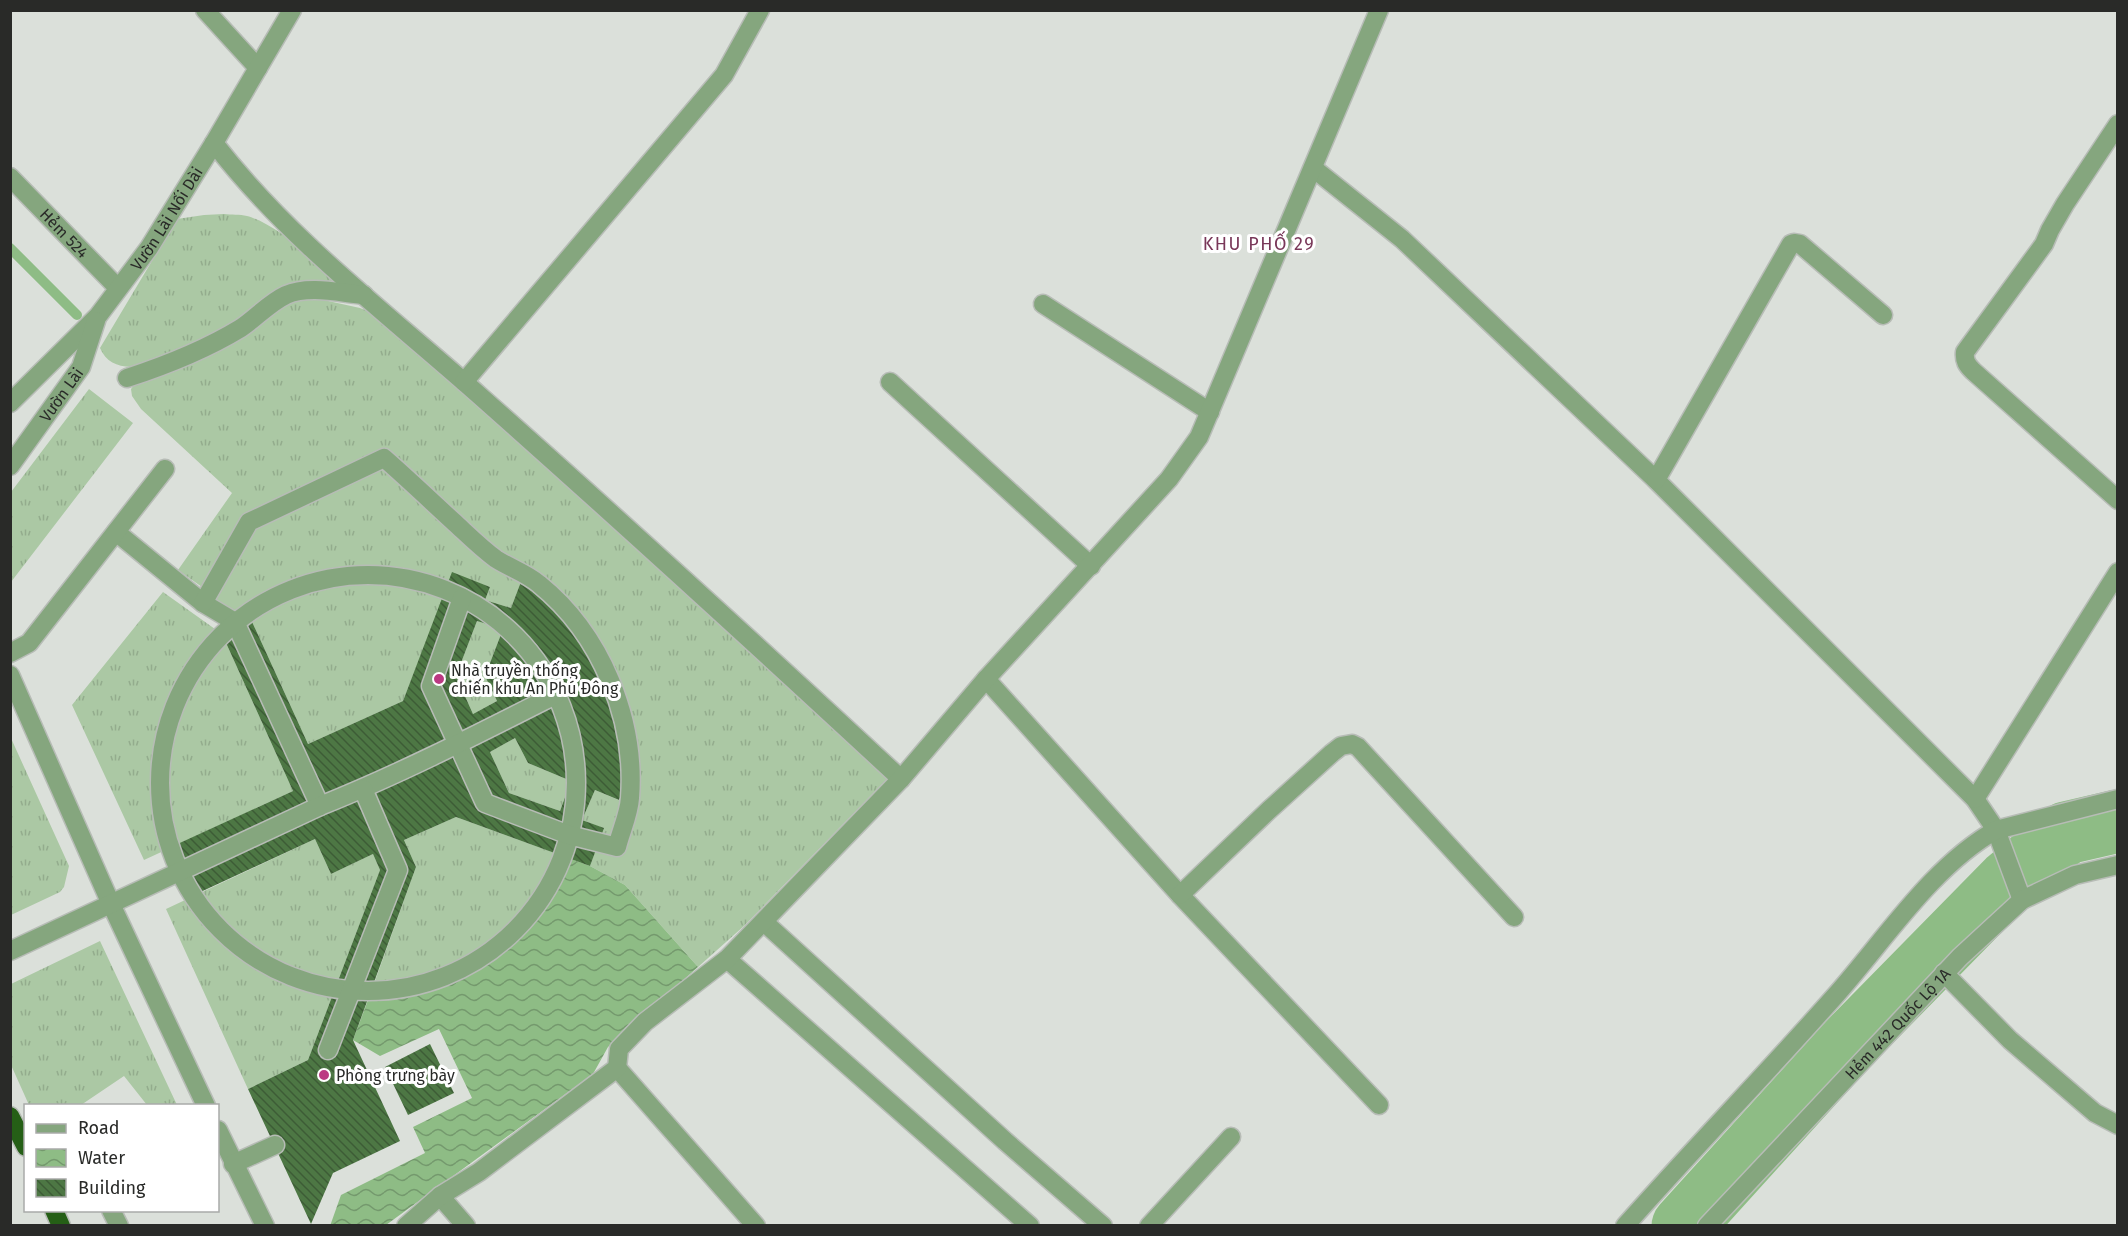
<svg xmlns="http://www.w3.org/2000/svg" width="2128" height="1236" viewBox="0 0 2128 1236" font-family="'Fira Sans',sans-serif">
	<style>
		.grass { fill: url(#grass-tufts) }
		.water { fill: url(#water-waves) }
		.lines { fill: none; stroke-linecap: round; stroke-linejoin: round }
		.stream { stroke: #8ebc85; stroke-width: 10 }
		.river { stroke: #8ebc85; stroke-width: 63 }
		.building { fill: url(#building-back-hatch); fill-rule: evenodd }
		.minor-casing { stroke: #b7bcb6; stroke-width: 21 }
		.highway-casing { stroke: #b7bcb6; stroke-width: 21 }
		.minor { stroke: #85a67e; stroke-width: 18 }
		.highway { stroke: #255f16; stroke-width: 18 }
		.poi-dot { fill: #bb3982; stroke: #fff; stroke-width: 2 }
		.labels { text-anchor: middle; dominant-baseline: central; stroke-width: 6; stroke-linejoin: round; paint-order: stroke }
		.street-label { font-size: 16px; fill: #292a28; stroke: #fff }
		.poi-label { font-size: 16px; fill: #292a28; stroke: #fff; text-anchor: start }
		.neighbourhood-label { font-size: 18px; letter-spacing: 1.5px; fill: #793859; stroke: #fff }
	</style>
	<defs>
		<pattern id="grass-tufts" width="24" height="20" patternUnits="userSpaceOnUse" patternTransform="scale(1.5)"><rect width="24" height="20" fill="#abc8a4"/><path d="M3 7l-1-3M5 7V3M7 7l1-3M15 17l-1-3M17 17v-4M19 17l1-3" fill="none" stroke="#93ac8d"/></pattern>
		<pattern id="water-waves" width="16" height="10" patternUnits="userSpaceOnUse" patternTransform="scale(1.5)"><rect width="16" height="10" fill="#8ebc85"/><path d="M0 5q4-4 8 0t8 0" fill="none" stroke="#74996d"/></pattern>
		<pattern id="building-back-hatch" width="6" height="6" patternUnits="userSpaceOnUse" patternTransform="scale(1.5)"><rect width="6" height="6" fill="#4d7744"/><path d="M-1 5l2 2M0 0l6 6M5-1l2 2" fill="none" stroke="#3d5c36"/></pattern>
	</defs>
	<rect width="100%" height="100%" fill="#dbe0da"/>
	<!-- grass -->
	<path class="grass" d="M 224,214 C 231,215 240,214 247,216 C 271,222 323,262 338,281 L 331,289 C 310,296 290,303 270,310 C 260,314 248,316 239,321 C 211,336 121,397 100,348 L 177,219 L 204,215 Z
		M 310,297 L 360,308 L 370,312 L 456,386 L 665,575 L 668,572 L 889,777 L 744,926 L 698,967 L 625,885 L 590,866 L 603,828 L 582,820 L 595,790 L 628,804 L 622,718 L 522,579 L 511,608 L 485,600 L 490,587 L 468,579 L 445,594 L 403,701 L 308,744 L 248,613 L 235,622 L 203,603 L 209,592 L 178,570 L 232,493 L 141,409 L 132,396 L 131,389 L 135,384 L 286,301 Z
		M 89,389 L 133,423 L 11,582 L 11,492 Z
		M 163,592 L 222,634 L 293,791 L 144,860 L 72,705 Z
		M 477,621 L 503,629 L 485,676 L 497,701 L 473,714 L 456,676 Z
		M 10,736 L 69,866 L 64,887 L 60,892 L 11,915 Z
		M 515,738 L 528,763 L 571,781 L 560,811 L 509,793 L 490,752 Z
		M 456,817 L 563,856 C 526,942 465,985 371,992 L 416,867 L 404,840 Z
		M 315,839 L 331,874 L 373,854 L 380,870 L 308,1060 L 248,1089 L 166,909 Z
		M 100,941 L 177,1105 L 147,1105 L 124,1076 L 81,1105 L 29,1105 L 11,1065 L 11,984 Z"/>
	<!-- water -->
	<path class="water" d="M 563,856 L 590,866 L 625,885 L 698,967 L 608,1047 L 593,1074 L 386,1225 L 330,1226 L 341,1195 L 425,1153 L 413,1127 L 472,1098 L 439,1029 L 380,1056 L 353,1040 L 371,992 C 465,985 526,942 563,856 Z"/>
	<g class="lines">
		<!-- stream -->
		<path class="stream" d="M 10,248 L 77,315"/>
		<!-- river -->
		<path class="river" d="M 1683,1226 L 1847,1045 L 2008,881 L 2066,833 L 2118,821"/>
	</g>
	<!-- building -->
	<path class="building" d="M 452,572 L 490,587 L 485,600 L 511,608 L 522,579 L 536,590 L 577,635 L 598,673 L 611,709 L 622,763 L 622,793 L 619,800 L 595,790 L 582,820 L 604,828 L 590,866 L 456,817 L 404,840 L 416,867 L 353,1040 L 400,1141 L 333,1173 L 311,1224 L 248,1089 L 308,1060 L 380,870 L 373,854 L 331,874 L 315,839 L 194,895 L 180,871 L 171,847 L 293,791 L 222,634 L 248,613 L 308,744 L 403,701 ZM 477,621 L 503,629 L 485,676 L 497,701 L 473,714 L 456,676 ZM 515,738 L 528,763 L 571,781 L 560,811 L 509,793 L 490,752 Z
		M 430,1044 L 454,1093 L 408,1115 L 385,1067 Z"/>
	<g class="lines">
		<defs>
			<g id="minor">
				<path d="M 205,10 L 258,68"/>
				<path d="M 2118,124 L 2065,204 L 2050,230 L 2044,244 L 1965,352 C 1964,361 1967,365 1973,371 L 2118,500"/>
				<path d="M 214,143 C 289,240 389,315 480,396 C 622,522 762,650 901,779"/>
				<path d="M 1313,168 L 1402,239 L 1656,480 L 1975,799 L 1996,830 L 2022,900"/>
				<path id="s1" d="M 10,177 L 118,288"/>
				<path d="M 1043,304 L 1210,412"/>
				<path d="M 127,378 C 167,365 205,350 241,328 C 256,318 269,303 286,295 C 309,285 340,293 364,295"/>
				<path d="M 464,382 L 724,75 L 760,10"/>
				<path d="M 890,382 L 1091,566"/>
				<path id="s2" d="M 10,403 L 98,316 L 149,248 L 214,143 L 292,10"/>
				<path id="s3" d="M 10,466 L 81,367 L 96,321"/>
				<path d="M 1656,480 L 1791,244 L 1794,243 L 1800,244 L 1883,315"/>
				<path d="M 116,532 L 203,603 L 235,622 L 320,806"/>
				<circle cx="368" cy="783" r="208"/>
				<path d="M 203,603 L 249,522 L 384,458 C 408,479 431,501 455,523 C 468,535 481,548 496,559 C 510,568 526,573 539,584 C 601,634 636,719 630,798 C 629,814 621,831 617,847 L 569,835 L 485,803 L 431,686 L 462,598"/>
				<path d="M 10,653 L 29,643 L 165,469"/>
				<path d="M 10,675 L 111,904 L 206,1106"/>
				<path d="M 986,679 L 1180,895 L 1379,1105"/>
				<path d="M 1975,799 L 2118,572"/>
				<path d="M 1180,895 L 1269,810 L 1332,753 L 1341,746 L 1352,744 L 1358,747 L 1514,917"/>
				<path d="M 765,923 L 1005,1141 L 1103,1226"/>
				<path d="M 10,951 L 320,806 C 400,774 478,734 555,695"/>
				<path d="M 727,959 L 1030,1226"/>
				<path d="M 1944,973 L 2010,1040 L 2095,1113 L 2118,1125"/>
				<path d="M 328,1050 L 398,870 L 363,789"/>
				<path d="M 617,1068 L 756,1226"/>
				<path d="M 218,1130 L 265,1226"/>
				<path d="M 233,1164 L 275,1145"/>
				<path d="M 440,1196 L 466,1226"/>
				<path d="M 111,1210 L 119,1226"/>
				<path d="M 406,1226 L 440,1196 L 479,1172 L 617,1068 L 619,1049 L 645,1022 L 727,959 L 901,779 L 986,679 L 1169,479 L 1199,437 L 1379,10"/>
				<path d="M 1149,1226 L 1231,1137"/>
				<path d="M 1625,1226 C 1694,1148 1766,1074 1835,996 C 1884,941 1932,866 1996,830 L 2118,799"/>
				<path id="s4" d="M 1707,1226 L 1960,957 L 2022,900 L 2075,875 L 2118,865"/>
			</g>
			<path id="highway" d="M 10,1116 L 26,1147
				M 54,1210 L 61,1226"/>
		</defs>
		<!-- minor casing -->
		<use href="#minor" class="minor-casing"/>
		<!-- highway casing -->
		<use href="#highway" class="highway-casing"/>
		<!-- minor -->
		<use href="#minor" class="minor"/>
		<!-- highway -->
		<use href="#highway" class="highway"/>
	</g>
	<!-- markers -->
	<g class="poi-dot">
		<circle cx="439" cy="679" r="6"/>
		<circle cx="324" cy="1075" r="6"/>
	</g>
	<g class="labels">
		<!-- street labels -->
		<g class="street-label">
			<text stroke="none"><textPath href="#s2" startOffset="243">Vườn Lài Nối Dài</textPath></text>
			<text stroke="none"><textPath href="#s1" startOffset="78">Hẻm 524</textPath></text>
			<text stroke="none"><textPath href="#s3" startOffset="88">Vườn Lài</textPath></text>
			<text stroke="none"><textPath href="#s4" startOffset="278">Hẻm 442 Quốc Lộ 1A</textPath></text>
		</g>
		<!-- poi labels -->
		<g class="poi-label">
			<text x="451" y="670">Nhà truyền thống<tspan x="451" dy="18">chiến khu An Phú Đông</tspan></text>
			<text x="336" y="1075">Phòng trưng bày</text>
		</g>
		<!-- neighbourhood labels -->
		<g class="neighbourhood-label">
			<text x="1259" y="244">KHU PHỐ 29</text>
		</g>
	</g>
	<!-- border -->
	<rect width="2128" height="1236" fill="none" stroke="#292a28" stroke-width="24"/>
	<!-- legend -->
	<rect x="24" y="1104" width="195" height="108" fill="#ffffff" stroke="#a9aaa9" stroke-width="1.5"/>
	<rect x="36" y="1124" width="30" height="9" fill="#85a67e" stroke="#a9aaa9" stroke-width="1.5"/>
	<text x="78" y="1134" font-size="18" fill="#292a28">Road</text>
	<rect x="36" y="1149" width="30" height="18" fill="url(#water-waves)" stroke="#a9aaa9" stroke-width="1.5"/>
	<text x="78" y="1164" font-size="18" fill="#292a28">Water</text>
	<rect x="36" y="1179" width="30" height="18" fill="url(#building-back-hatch)" stroke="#a9aaa9" stroke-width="1.5"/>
	<text x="78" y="1194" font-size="18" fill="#292a28">Building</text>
</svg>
